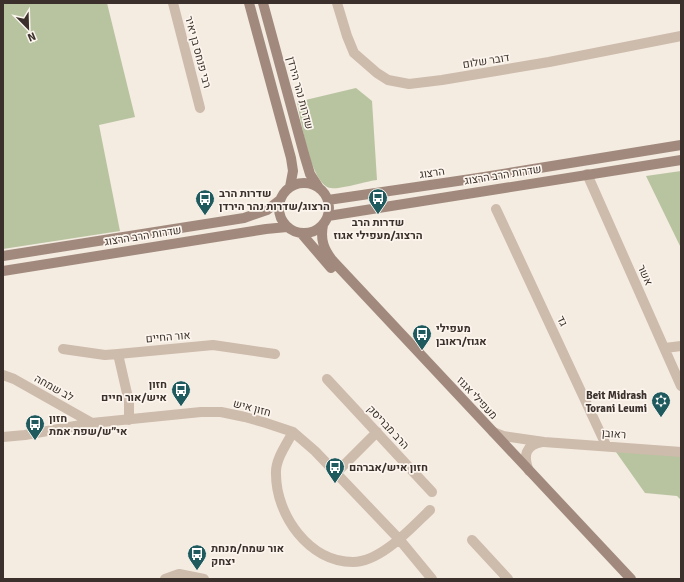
<svg xmlns="http://www.w3.org/2000/svg" width="684" height="582" viewBox="0 0 684 582" font-family="Signika,Heebo,sans-serif">
	<style>
		.green { fill: #b8c4a0 }
		.lines { fill: none; stroke-linecap: round; stroke-linejoin: round }
		.street { stroke: #cdbbac; stroke-width: 10 }
		.secondary { stroke: #a18a7d; stroke-width: 10 }
		.labels { text-anchor: middle; dominant-baseline: central; stroke-width: 3.5; stroke-linejoin: round; paint-order: stroke }
		.street-label { font-size: 11px; fill: #3b302b; stroke: #fbf5ee }
		.poi-label { font-size: 11px; font-weight: bold; fill: #3b302b; stroke: #fbf5ee; text-anchor: start }
	</style>
	<rect width="100%" height="100%" fill="#f4ebe1"/>
	<!-- green -->
	<path class="green" d="M 3,3 L 107,3 L 135,117 L 99,125 L 120,231 L 3,249 Z
		M 356,88 L 372,101 L 377,180 C 367,181 339,190 331,188 C 311,186 301,120 297,102 Z
		M 681,171 L 681,248 L 646,176 Z
		M 616,452 L 681,453 L 681,500 L 677,496 L 645,493 Z"/>
	<g class="lines">
		<!-- street -->
		<path class="street" d="M 173,3 L 200,108
			M 337,3 L 347,36 L 354,53 L 377,73 L 388,80 L 409,84 L 442,80 L 549,62 L 681,36
			M 587,174 L 681,386
			M 496,209 L 606,445
			M 665,348 L 681,346
			M 63,349 L 105,355 L 118,354 L 213,345 L 275,354
			M 118,354 L 129,402 L 129,420
			M 3,375 L 14,379 L 92,423
			M 327,379 L 432,492
			M 293,432 C 286,445 275,460 276,474 C 276,515 309,562 353,562 C 381,562 411,528 430,510
			M 493,432 L 503,436 L 544,442 L 681,452
			M 3,437 L 25,435 L 92,423 L 201,412 L 221,412 L 245,417 L 266,423 L 293,432 L 315,451 L 399,539 L 432,579
			M 529,471 C 523,456 525,445 542,442
			M 337,472 L 377,432
			M 472,540 L 508,579
			M 165,579 L 179,574 L 204,579"/>
		<!-- secondary -->
		<path class="secondary" d="M 249,3 L 291,158 L 293,171 L 290,187
			M 263,3 L 304,154 L 310,174 L 319,188
			M279 208a25 25 0 1 1 50 0a25 25 0 1 1-50 0Z
			M 328,200 L 478,178 L 681,145
			M 328,216 L 681,160
			M 323,225 C 320,240 324,250 333,261 L 631,579
			M 301,233 L 331,268
			M 3,256 L 244,218 L 267,210 L 280,200
			M 3,271 L 266,229 L 287,227"/>
	</g>
	<!-- icons -->
	<defs>
		<symbol id="bus-pin" viewBox="-11 -11 22 30"><path d="M0 17L-7.5 6A9.5 9.5 0 1 1 7.5 6Z" fill="#1f5a5e" stroke="#fbf5ee"/><path d="M-5-6H5V4H4V6H2V4H-2V6H-4V4H-5ZM-3.5-4V0h7V-4ZM-3.5 1.2v1.5H-2V1.2ZM2 1.2v1.5H3.5V1.2Z" fill="#fff"/></symbol>
		<symbol id="synagogue-pin" viewBox="-11 -11 22 30"><path d="M0 17L-7.5 6A9.5 9.5 0 1 1 7.5 6Z" fill="#1f5a5e" stroke="#fbf5ee"/><path d="M0-6.5L5.6 3.2H-5.6ZM0 6.5L5.6-3.2H-5.6Z" fill="#fff"/></symbol>
	</defs>
	<g fill-rule="evenodd">
		<use href="#bus-pin" x="367" y="187" width="22" height="30"/>
		<use href="#bus-pin" x="194" y="188" width="22" height="30"/>
		<use href="#bus-pin" x="411" y="323" width="22" height="30"/>
		<use href="#bus-pin" x="170" y="379" width="22" height="30"/>
		<use href="#synagogue-pin" x="650" y="390" width="22" height="30"/>
		<use href="#bus-pin" x="24" y="413" width="22" height="30"/>
		<use href="#bus-pin" x="324" y="456" width="22" height="30"/>
		<use href="#bus-pin" x="186" y="543" width="22" height="30"/>
	</g>
	<g class="labels">
		<!-- street labels -->
		<g class="street-label">
			<text transform="translate(198 52) rotate(75)">רבי פנחס בן יאיר</text>
			<text transform="translate(486 61) rotate(-9)">דובר שלום</text>
			<text transform="translate(300 93) rotate(75)">שדרות נהר הירדן</text>
			<text transform="translate(432 173) rotate(-8)">הרצוג</text>
			<text transform="translate(503 175) rotate(-9)">שדרות הרב הרצוג</text>
			<text transform="translate(143 236) rotate(-9)">שדרות הרב הרצוג</text>
			<text transform="translate(645 275) rotate(66)">אשר</text>
			<text transform="translate(562 321) rotate(64)">גד</text>
			<text transform="translate(168 337) rotate(-5)">אור החיים</text>
			<text transform="translate(54 388) rotate(29)">לב שמחה</text>
			<text transform="translate(477 398) rotate(47)">מעפילי אגוז</text>
			<text transform="translate(252 408) rotate(15)">חזון איש</text>
			<text transform="translate(388 427) rotate(47)">הרב מבריסק</text>
			<text transform="translate(614 434) rotate(5)">ראובן</text>
		</g>
		<!-- poi labels -->
		<g class="poi-label">
			<text x="219" y="193">שדרות הרב<tspan x="219" dy="13">הרצוג/שדרות נהר הירדן</tspan></text>
			<text x="378" y="222" text-anchor="middle">שדרות הרב<tspan x="378" dy="13">הרצוג/מעפילי אגוז</tspan></text>
			<text x="436" y="328">מעפילי<tspan x="436" dy="13">אגוז/ראובן</tspan></text>
			<text x="167" y="384" text-anchor="end">חזון<tspan x="167" dy="13">איש/אור חיים</tspan></text>
			<text x="647" y="395" text-anchor="end">Beit Midrash<tspan x="647" dy="13">Torani Leumi</tspan></text>
			<text x="49" y="418">חזון<tspan x="49" dy="13">אי״ש/שפת אמת</tspan></text>
			<text x="349" y="467">חזון איש/אברהם</text>
			<text x="211" y="548">אור שמח/מנחת<tspan x="211" dy="13">יצחק</tspan></text>
		</g>
	</g>
	<!-- border -->
	<rect width="684" height="582" fill="none" stroke="#3b302b" stroke-width="8"/>
	<!-- north arrow -->
	<g transform="translate(28 28) rotate(157)" stroke="#fbf5ee" stroke-width="3" paint-order="stroke">
	<path d="M0-3L7 15L0 10L-7 15Z" fill="#3b302b"/>
	<text y="-6" font-size="11" font-weight="bold" text-anchor="middle" fill="#3b302b">N</text>
	</g>
</svg>
